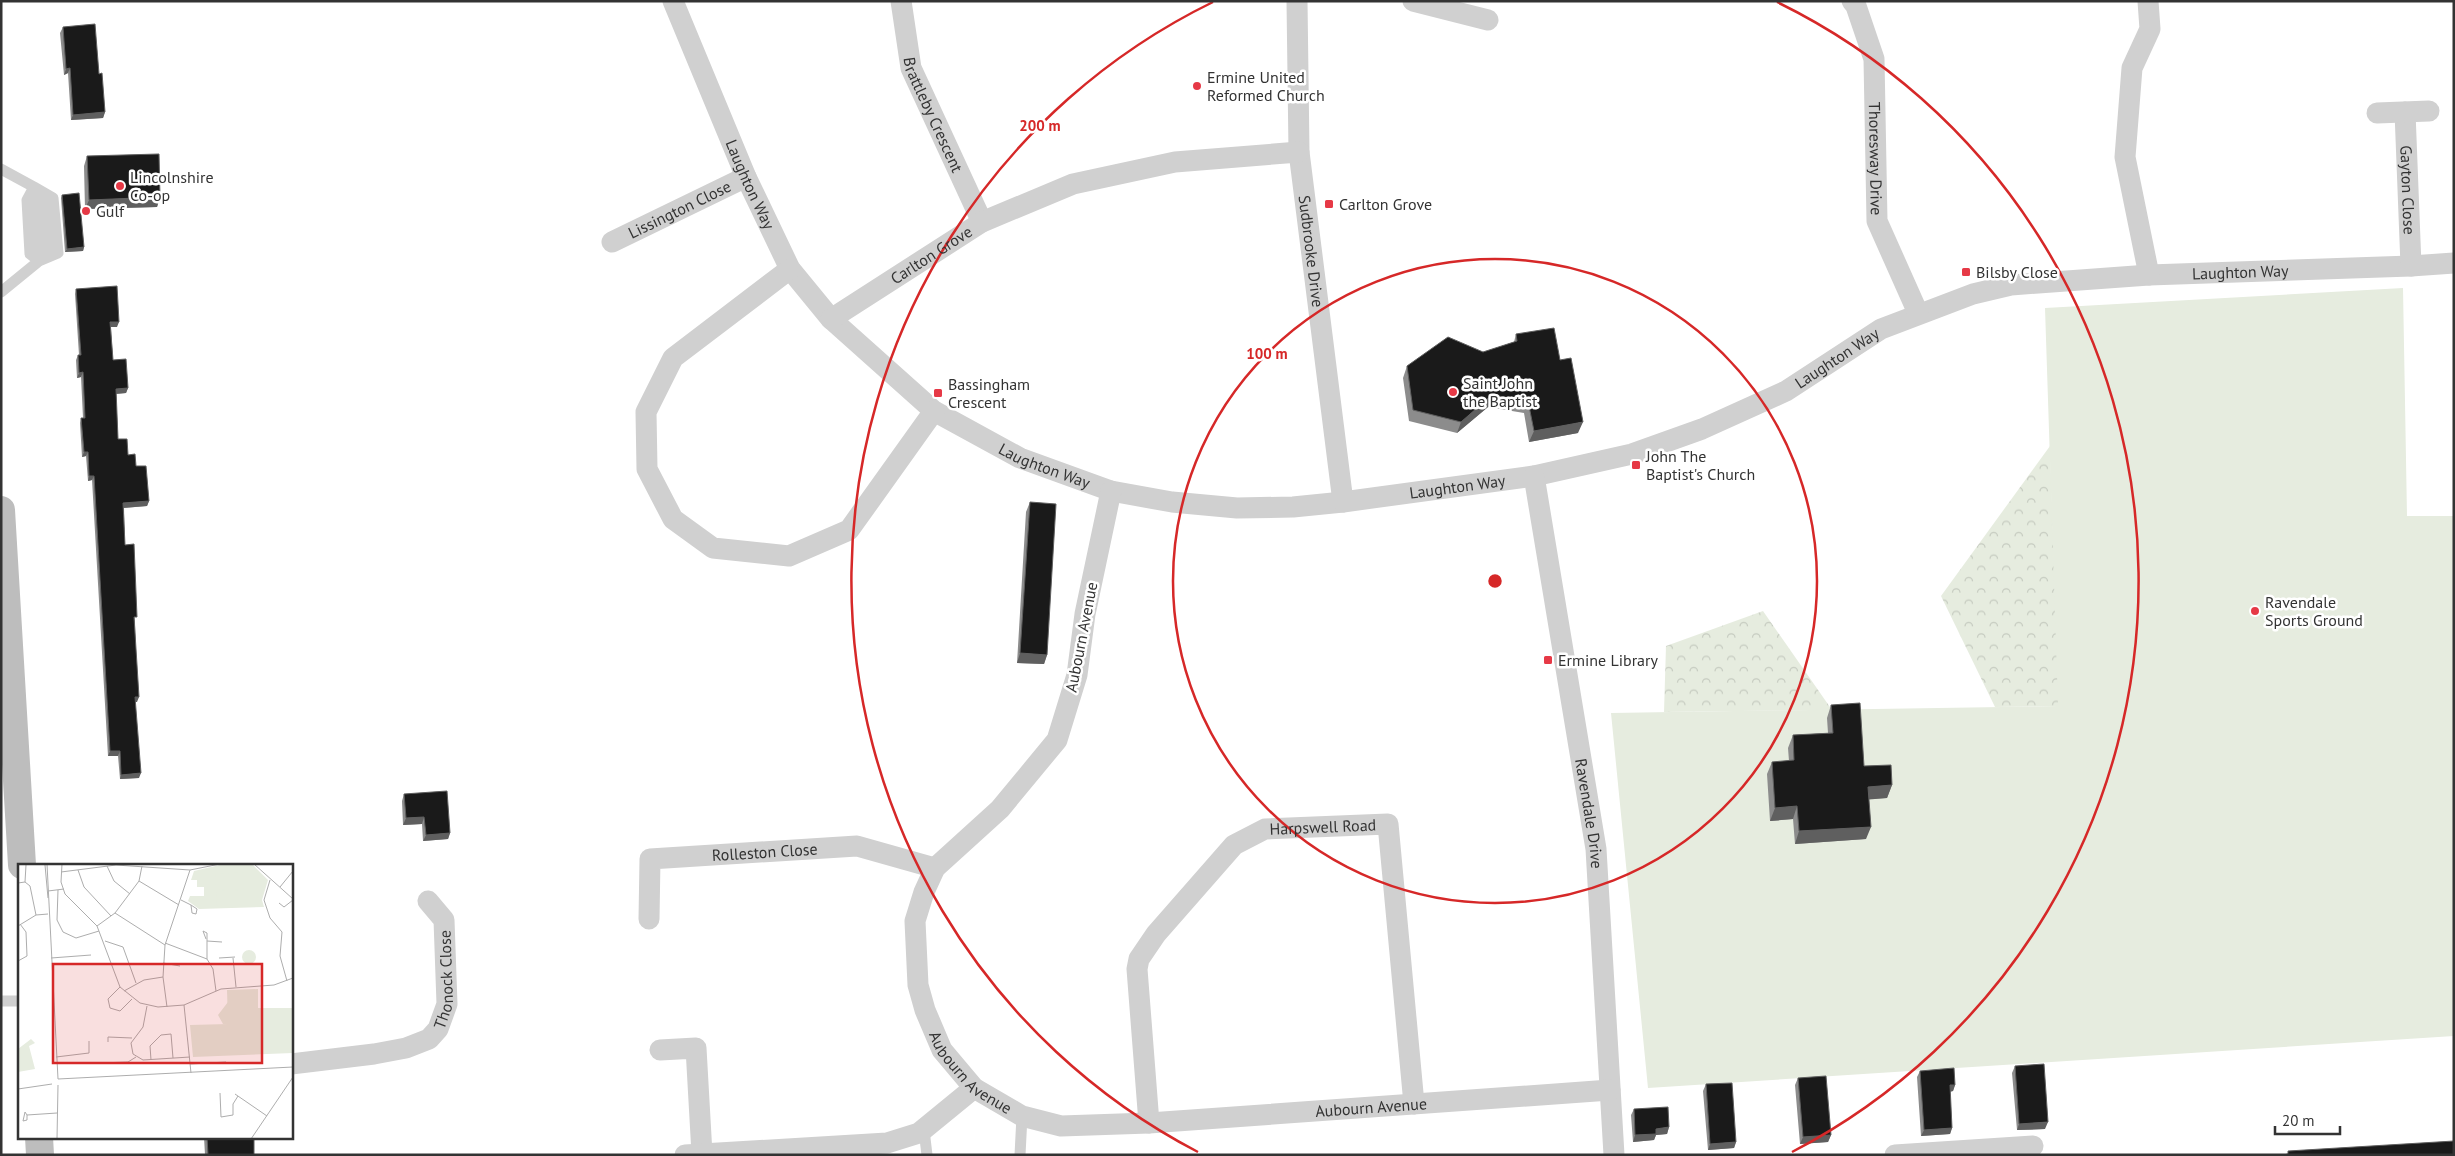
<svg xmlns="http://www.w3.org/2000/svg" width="2455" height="1156" viewBox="0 0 2455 1156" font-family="'PT Sans',sans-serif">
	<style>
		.forest { fill: url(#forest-crowns) }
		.pitch { fill: #e6ecdf }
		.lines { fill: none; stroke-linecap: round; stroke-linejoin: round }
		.service { stroke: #d0d0d0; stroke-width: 11 }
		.minor { stroke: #d0d0d0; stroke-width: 21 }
		.secondary { stroke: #bdbdbd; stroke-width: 28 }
		.wall { fill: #8c8c8c }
		.shaded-wall { fill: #5f5f5f }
		.building { fill: #1a1a1a; stroke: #5f5f5f }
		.ring { fill: none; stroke: #d62828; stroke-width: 2.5 }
		.poi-dot { fill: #e63946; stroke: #fff; stroke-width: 2 }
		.labels { text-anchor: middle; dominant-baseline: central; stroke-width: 5; stroke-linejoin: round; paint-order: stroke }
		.poi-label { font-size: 16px; fill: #333; stroke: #fff; text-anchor: start }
		.street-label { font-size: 16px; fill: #333; stroke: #fff }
		.inset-road { fill: none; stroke: #adadad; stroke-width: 1 }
		.view { fill: #d62828; fill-opacity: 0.15; stroke: #d62828; stroke-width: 2.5 }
		.inset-edge { fill: none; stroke: #333; stroke-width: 2.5 }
		.centre { fill: #d62828; stroke: #fff; stroke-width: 2.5 }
		.ring-label { font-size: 15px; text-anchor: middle; font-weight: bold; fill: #d62828; stroke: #fff; stroke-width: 5; stroke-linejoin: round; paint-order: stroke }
	</style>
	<defs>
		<pattern id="forest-crowns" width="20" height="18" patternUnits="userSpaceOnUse" patternTransform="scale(1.25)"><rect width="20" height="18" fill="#e6ecdf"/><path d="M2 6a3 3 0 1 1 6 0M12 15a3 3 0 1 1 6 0" fill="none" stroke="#c6cbc0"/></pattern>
	</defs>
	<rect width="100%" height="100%" fill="#fff"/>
	<!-- forest -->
	<path class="forest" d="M 2050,446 L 2059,706 L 1995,707 L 1941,596 Z
		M 1763,611 L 1832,710 L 1664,712 L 1666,646 Z"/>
	<!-- pitch -->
	<path class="pitch" d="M 2403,288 L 2407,516 L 2454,516 L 2454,1036 L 1648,1088 L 1611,713 L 2058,706 L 2045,308 Z"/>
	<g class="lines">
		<!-- service -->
		<path class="service" d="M 1,169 L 34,187 L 39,261 L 1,292
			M 34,187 L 53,198 L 58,253 L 39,261
			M 34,187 L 27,200 L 30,254 L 39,261
			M 37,190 L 44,199 L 49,254 L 41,260
			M 1,1001 L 19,1001
			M 924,1130 L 927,1155
			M 1020,1155 L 1022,1116"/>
		<!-- minor -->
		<g class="minor">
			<path id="s1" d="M 673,1 L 746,177 L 790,269 L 831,319 L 934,411 L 1020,458 L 1111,491 L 1172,502 L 1237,508 L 1293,507 L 1343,502 L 1534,476 L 1632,454 L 1702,429 L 1786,391 L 1881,329 L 1973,294 L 2011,285 L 2149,275 L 2411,266 L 2454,263"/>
			<path id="s2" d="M 901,1 L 911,68 L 982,222"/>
			<path id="s3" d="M 1297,1 L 1299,152 L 1343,502"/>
			<path d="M 1413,1 L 1488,20"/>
			<path id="s4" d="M 1852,1 L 1856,6 L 1874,59 L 1877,221 L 1918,313"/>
			<path d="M 2148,1 L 2150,29 L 2132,68 L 2125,157 L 2149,275"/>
			<path id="s5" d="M 2405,112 L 2411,266"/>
			<path d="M 2377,113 L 2429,111"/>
			<path id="s6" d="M 612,242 L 746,177"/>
			<path d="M 790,269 L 673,358 L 646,412 L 647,469 L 673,519 L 713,548 L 789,556 L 849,530 L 934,411"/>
			<path id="s7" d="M 831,319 L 982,222 L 1073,184 L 1175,162 L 1299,152"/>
			<path id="s8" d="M 1534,476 L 1596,849 L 1614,1155"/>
			<path id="s9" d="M 1111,491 L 1085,614 L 1077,675 L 1057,740 L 1000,809 L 935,868 L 924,892 L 915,921 L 918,985 L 925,1010 L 942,1050 L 974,1088 L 1022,1116 L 1061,1126 L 1149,1123 L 1610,1090"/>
			<path id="s10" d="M 649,919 L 650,859 L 857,846 L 935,868"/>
			<path d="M 660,1050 L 696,1048 L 702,1154"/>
			<path id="s11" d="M 291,1064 L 374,1054 L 406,1048 L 429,1039 L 438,1029 L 447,1004 L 444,920 L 428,901"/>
			<path id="s12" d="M 1149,1123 L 1137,969 L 1139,959 L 1156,934 L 1234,845 L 1265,829 L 1388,824 L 1414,1104"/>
			<path d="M 685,1155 L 887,1143 L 919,1133 L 974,1088"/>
			<path d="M 1895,1155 L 2033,1146"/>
		</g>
		<!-- secondary -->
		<path class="secondary" d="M 1,510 L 22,865
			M 39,1137 L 40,1155"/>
	</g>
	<!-- wall -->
	<path class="wall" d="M 63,27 L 99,74 L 105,112 L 103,118 L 71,120 L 68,73 L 64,75 L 60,33 Z
		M 87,156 L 160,197 L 157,207 L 85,209 L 84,166 Z
		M 62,195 L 84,247 L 83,251 L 65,252 L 61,198 Z
		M 76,289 L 117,327 L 111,327 L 113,360 L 128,388 L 126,393 L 116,394 L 118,439 L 136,466 L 149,501 L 147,506 L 124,508 L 125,545 L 135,622 L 137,702 L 135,702 L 139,778 L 120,779 L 118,756 L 108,756 L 92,480 L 88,481 L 86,456 L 82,457 L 80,423 L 81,418 L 83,418 L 81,377 L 77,378 L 76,360 L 78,355 L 79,355 L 75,294 Z
		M 1516,334 L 1560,360 L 1578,433 L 1529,442 L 1524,413 L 1488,407 L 1457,433 L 1409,421 L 1403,378 L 1407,366 L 1483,352 L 1514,342 Z
		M 1030,502 L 1047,655 L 1044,664 L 1017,663 L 1026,512 Z
		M 1831,705 L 1864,766 L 1892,785 L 1887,798 L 1869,799 L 1866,839 L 1795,844 L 1793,819 L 1770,821 L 1767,774 L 1772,762 L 1789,761 L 1788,748 L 1793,735 L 1828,733 L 1827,718 Z
		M 404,794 L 450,833 L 448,839 L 423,841 L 422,824 L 403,825 L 402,801 Z
		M 2015,1066 L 2045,1129 L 2017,1130 L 2012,1073 Z
		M 1920,1071 L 1955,1085 L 1953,1091 L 1950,1092 L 1952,1128 L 1950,1134 L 1921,1136 L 1917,1077 Z
		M 1798,1078 L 1831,1135 L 1828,1142 L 1800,1144 L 1795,1085 Z
		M 1706,1084 L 1736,1142 L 1734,1148 L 1708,1150 L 1703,1091 Z
		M 1634,1109 L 1669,1127 L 1667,1134 L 1656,1135 L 1654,1140 L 1633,1142 L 1631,1115 Z
		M 204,1137 L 254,1137 L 254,1155 L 205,1155 Z"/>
	<!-- shaded-wall -->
	<path class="shaded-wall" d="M 70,68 L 68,73 L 64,75 L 66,69 Z
		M 105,112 L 103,118 L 71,120 L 73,115 Z
		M 160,197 L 157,207 L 85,209 L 89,200 Z
		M 84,247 L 83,251 L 65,252 L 67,249 Z
		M 110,322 L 119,322 L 117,327 L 109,327 Z
		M 83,372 L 81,377 L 77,378 L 79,373 Z
		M 128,388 L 126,393 L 114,394 L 116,389 Z
		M 1492,395 L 1488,407 L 1457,433 L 1461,422 Z
		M 1583,422 L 1578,433 L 1529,442 L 1534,431 Z
		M 84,452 L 88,452 L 86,456 L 82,457 Z
		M 89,476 L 94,476 L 92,480 L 88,481 Z
		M 149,501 L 147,506 L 122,508 L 123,503 Z
		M 1020,653 L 1047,655 L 1044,664 L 1017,663 Z
		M 135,697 L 139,697 L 137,702 L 133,702 Z
		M 110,751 L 120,751 L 118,756 L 108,756 Z
		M 141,773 L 139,778 L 120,779 L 121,775 Z
		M 1892,785 L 1887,798 L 1863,800 L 1868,787 Z
		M 1797,806 L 1793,819 L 1770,821 L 1775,808 Z
		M 424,817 L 422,824 L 403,825 L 406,818 Z
		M 1871,827 L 1866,839 L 1795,844 L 1799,831 Z
		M 450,833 L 448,839 L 423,841 L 426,835 Z
		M 1950,1085 L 1955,1085 L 1953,1091 L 1947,1092 Z
		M 2048,1122 L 2045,1129 L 2017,1130 L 2019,1124 Z
		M 1669,1127 L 1667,1134 L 1656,1135 L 1654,1140 L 1633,1142 L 1635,1135 L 1656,1129 Z
		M 1952,1128 L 1950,1134 L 1921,1136 L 1924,1130 Z
		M 1831,1135 L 1828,1142 L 1800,1144 L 1803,1137 Z
		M 1736,1142 L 1734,1148 L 1708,1150 L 1710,1144 Z"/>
	<!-- building -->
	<path class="building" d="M 95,24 L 99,74 L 102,73 L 105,112 L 73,115 L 70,68 L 66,69 L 63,27 Z
		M 159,154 L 160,197 L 89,200 L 87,156 Z
		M 79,193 L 84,247 L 67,249 L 62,195 Z
		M 117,286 L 119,322 L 110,322 L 113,360 L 126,359 L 128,388 L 116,389 L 118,439 L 127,439 L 128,455 L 135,454 L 136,466 L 146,466 L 149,501 L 123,503 L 125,545 L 134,544 L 137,617 L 134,617 L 139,697 L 135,697 L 141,773 L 121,775 L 120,751 L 110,751 L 94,476 L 89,476 L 88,452 L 84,452 L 81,418 L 85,418 L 83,372 L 79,373 L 78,355 L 81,355 L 76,289 Z
		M 1554,328 L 1560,360 L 1571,358 L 1583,422 L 1534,431 L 1528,401 L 1492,395 L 1461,422 L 1413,410 L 1407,366 L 1448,337 L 1483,352 L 1517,341 L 1516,334 Z
		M 1030,502 L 1056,504 L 1047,655 L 1020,653 Z
		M 1860,703 L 1864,766 L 1891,765 L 1892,785 L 1868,787 L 1871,827 L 1799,831 L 1797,806 L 1775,808 L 1772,762 L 1794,760 L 1793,735 L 1833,733 L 1831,705 Z
		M 447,791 L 450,833 L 426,835 L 424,817 L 406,818 L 404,794 Z
		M 2044,1064 L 2048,1122 L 2019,1124 L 2015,1066 Z
		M 1954,1068 L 1955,1085 L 1950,1085 L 1952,1128 L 1924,1130 L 1920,1071 Z
		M 1826,1076 L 1831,1135 L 1803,1137 L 1798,1078 Z
		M 1732,1083 L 1736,1142 L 1710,1144 L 1706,1084 Z
		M 1668,1107 L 1669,1127 L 1656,1129 L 1656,1134 L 1635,1135 L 1634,1109 Z
		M 207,1137 L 254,1137 L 254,1155 L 208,1155 Z
		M 2454,1141 L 2454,1155 L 2283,1155 L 2288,1154 L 2288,1151 Z"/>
	<!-- distance rings -->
	<g class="ring">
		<circle cx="1495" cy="581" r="322"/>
		<path d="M1198 1152A644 644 0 0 1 1213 2M1777 2A644 644 0 0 1 1792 1152"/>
	</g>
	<!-- markers -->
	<g class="poi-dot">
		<circle cx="1197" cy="86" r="5"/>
		<circle cx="120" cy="186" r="5"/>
		<rect x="1324" y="199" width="10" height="10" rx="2.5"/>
		<circle cx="86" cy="211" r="5"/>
		<rect x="1961" y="267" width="10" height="10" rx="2.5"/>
		<circle cx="1453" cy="392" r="5"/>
		<rect x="933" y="388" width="10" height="10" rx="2.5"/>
		<rect x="1631" y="460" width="10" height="10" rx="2.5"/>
		<circle cx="2255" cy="611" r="5"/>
		<rect x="1543" y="655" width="10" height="10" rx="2.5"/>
	</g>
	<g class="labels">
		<!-- poi labels -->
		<g class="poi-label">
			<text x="1207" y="77">Ermine United<tspan x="1207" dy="18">Reformed Church</tspan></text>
			<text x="130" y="177">Lincolnshire<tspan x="130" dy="18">Co-op</tspan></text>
			<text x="1339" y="204">Carlton Grove</text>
			<text x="96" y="211">Gulf</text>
			<text x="1976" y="272">Bilsby Close</text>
			<text x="1463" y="383">Saint John<tspan x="1463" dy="18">the Baptist</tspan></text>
			<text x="948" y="384">Bassingham<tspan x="948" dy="18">Crescent</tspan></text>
			<text x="1646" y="456">John The<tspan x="1646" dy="18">Baptist's Church</tspan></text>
			<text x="2265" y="602">Ravendale<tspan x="2265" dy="18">Sports Ground</tspan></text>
			<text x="1558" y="660">Ermine Library</text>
		</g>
		<!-- street labels -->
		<g class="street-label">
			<text stroke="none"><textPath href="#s2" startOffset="119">Brattleby Crescent</textPath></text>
			<text stroke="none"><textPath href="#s4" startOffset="162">Thoresway Drive</textPath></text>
			<text stroke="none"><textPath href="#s1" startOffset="199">Laughton Way</textPath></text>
			<text stroke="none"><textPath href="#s5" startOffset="78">Gayton Close</textPath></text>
			<text stroke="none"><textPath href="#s6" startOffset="75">Lissington Close</textPath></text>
			<text stroke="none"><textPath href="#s3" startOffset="251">Sudbrooke Drive</textPath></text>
			<text stroke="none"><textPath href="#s7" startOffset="119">Carlton Grove</textPath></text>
			<text stroke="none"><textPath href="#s1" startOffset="1864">Laughton Way</textPath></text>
			<text stroke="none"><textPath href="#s1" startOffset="1444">Laughton Way</textPath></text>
			<text stroke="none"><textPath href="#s1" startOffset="619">Laughton Way</textPath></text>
			<text stroke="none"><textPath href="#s1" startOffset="1039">Laughton Way</textPath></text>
			<text transform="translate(1081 637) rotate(-79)">Aubourn Avenue</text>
			<text stroke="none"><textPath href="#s8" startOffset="342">Ravendale Drive</textPath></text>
			<text stroke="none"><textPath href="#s12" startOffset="406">Harpswell Road</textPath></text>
			<text stroke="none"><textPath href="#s10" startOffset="175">Rolleston Close</textPath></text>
			<text stroke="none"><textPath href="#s11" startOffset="205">Thonock Close</textPath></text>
			<text stroke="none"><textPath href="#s9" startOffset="659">Aubourn Avenue</textPath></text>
			<text stroke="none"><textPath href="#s9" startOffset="1079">Aubourn Avenue</textPath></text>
		</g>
	</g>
	<!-- overview -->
	<g transform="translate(18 864)">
		<rect width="275" height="275" fill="#fff"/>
		<path d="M 206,0 L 234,0 L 250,16 L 244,36 L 246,43 L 181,45 L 170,37 L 172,32 L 186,32 L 186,23 L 179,23 L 179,16 L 173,16 L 176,7 ZM 210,138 L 210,160 L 205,160 L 200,151 Z" fill="#e6ecdf"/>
		<path d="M 225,8 L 226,25 L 198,26 L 197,10 ZM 226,26 L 226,40 L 199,42 L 198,27 ZM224 93a7 7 0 1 1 14 0a7 7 0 1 1-14 0ZM 240,125 L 240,144 L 275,144 L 275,189 L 175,193 L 172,161 L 210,160 L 209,126 ZM 13,175 L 17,179 L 11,182 L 17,205 L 0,208 L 0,185 Z" fill="#e6ecdf"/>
		<path class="inset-road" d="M 29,0 L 40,215M 44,0 L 43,18 L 47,30 L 79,62 L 102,123 L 122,139 L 140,143 L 166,141 L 203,125 L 256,121 L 275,114M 236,0 L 275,35M 27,1 L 30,34M 89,2 L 96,17 L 112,30M 60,6 L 66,23 L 93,52M 43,8 L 98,1 L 172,6 L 202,0M 252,16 L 246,36 L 252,54 L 264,68 L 262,92 L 269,117M 121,17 L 161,41M 7,18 L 8,1M 0,19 L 7,18 L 12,22 L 18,51M 262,23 L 275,7M 40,26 L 39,56 L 45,68 L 58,74 L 81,67M 30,27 L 46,25M 163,36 L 173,41 L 179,45 L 178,50 L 174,49 L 173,41M 261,39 L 266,43 L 275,36M 97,49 L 147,81M 0,62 L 18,51 L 30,50M 79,62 L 97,49 L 121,17 L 124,2M 188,75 L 185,67 L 189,69 L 189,95M 87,77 L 105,83 L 118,119M 189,77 L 204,78M 147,79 L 189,95 L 195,105 L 198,127M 33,94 L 73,91M 201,94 L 217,93M 215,94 L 218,123M 0,97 L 9,92 L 8,68 L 2,60M 145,99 L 162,102M 102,123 L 90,135 L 92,144 L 102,147 L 114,135M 106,127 L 126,116 L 145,113M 166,141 L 173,209M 129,142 L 125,163 L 113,179 L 115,190 L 125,196 L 172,193M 149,143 L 145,113 L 147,81 L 172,6M 90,178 L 90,173 L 114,174M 38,193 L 71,189 L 71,177M 133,196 L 132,182 L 143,171 L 153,170 L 155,194M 81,199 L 110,198 L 118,193M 172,200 L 208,198M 40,215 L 275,203M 0,225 L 34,220M 202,229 L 203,253 L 215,251 L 215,240 L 220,232M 217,230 L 249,252M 9,251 L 9,256 L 5,257 L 7,248 L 9,251 L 39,249M 39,275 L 40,221M 233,275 L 275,213"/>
		<path class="view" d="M 35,100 L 244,100 L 244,199 L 35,199 Z"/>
		<rect width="275" height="275" class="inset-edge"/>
	</g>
	<circle cx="1495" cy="581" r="8" class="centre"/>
	<g class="ring-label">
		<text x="1040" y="131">200 m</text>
		<text x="1267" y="359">100 m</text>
	</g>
	<!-- border -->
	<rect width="2455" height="1156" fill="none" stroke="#333333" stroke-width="5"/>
	<!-- scale -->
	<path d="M2275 1126v8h65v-8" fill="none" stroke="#333333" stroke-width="2.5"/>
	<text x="2282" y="1126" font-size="15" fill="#333333" stroke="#ffffff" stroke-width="4" paint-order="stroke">20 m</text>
</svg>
